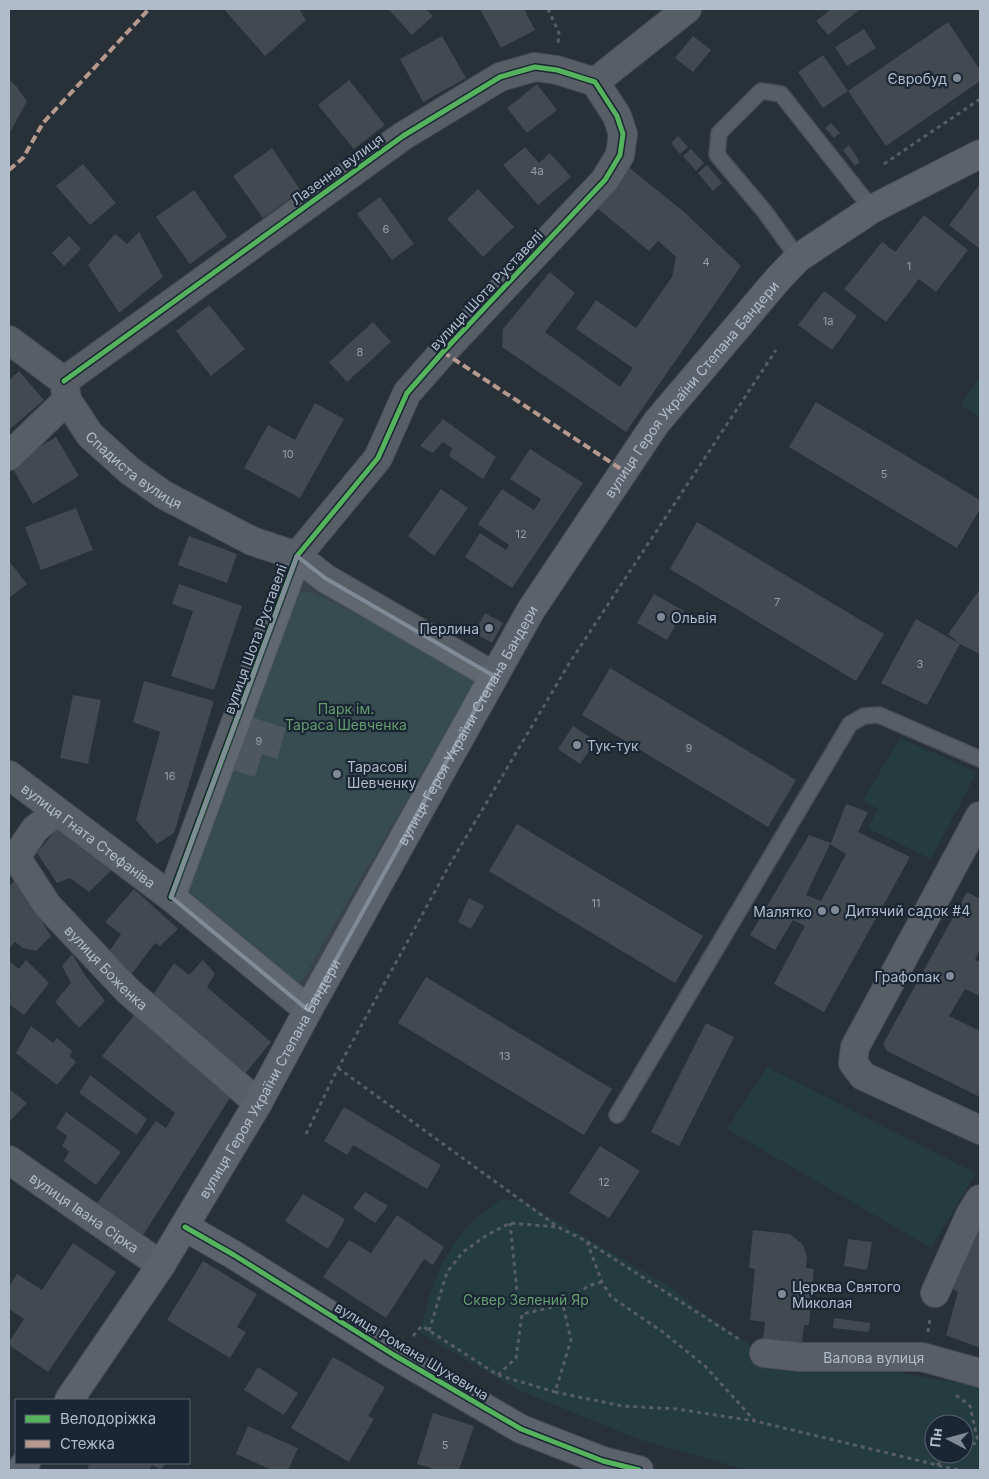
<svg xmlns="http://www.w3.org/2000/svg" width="989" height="1479" viewBox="0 0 989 1479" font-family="Inter,sans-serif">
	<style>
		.green { fill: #243c3f; fill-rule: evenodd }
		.building { fill: #424950; fill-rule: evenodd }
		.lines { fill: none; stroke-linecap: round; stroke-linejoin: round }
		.lane-casing { stroke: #464c52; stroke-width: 18 }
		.street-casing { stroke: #464c52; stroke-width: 30 }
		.secondary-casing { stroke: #464c52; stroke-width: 30 }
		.path { stroke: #565d63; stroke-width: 3; stroke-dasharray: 4 4; stroke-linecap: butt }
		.lane { stroke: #585e66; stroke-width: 15 }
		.street { stroke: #585e66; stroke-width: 28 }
		.secondary { stroke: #5c626b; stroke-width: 28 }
		.quiet { stroke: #b69a8f; stroke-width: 4; stroke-dasharray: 8 4; stroke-linecap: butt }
		.cycleway-casing { stroke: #1a2633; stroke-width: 8 }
		.cycleway { stroke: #56b35d; stroke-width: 5 }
		.marked { fill: #818b97; fill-opacity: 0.2; stroke: #818b97; stroke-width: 4; stroke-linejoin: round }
		.poi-dot { fill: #818b97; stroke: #1a2633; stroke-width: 2 }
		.labels { text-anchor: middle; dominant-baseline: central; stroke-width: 4.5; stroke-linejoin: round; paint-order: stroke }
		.number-label { font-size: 11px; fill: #959fac }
		.poi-label { font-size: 14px; fill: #b1bcca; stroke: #1a2633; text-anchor: start }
		.street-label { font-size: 14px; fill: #b1bcca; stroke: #1a2633 }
		.park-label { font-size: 14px; fill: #659d6f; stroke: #1a2633 }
	</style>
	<rect width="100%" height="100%" fill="#283038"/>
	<!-- green -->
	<path class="green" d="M 980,377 L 980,418 L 961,405 Z
		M 311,591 L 479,674 L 300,984 L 187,890 L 292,593 Z
		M 900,738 L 977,772 L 931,859 L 868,828 L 878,809 L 863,800 Z
		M 767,1067 L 976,1173 L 931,1248 L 727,1129 Z
		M 501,1199 L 521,1200 L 674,1289 L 699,1310 L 753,1347 L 980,1387 L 980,1470 L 748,1470 L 641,1440 L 520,1391 L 420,1333 C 429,1291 441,1255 471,1223 C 480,1214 492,1207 501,1199 ZM 934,1424 L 964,1424 L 964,1454 L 934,1454 Z"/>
	<!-- building -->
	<path class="building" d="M 224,9 L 299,9 L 306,20 L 265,56 Z
		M 388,9 L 426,9 L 433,16 L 412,35 Z
		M 480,9 L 524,9 L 535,30 L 501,48 Z
		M 831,9 L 860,9 L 828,35 L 816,21 Z
		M 948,22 L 980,70 L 980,81 L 886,146 L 848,91 L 823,108 L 798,72 L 823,55 L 848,91 Z
		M 864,29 L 876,48 L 847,66 L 835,47 Z
		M 442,36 L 466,78 L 423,102 L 400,59 Z
		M 693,36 L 711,50 L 693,72 L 675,58 Z
		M 9,80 L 16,86 L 27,101 L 9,134 Z
		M 349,80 L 385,125 L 354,149 L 318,105 Z
		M 537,84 L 557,110 L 527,133 L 507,108 Z
		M 831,123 L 840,133 L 834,138 L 825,128 Z
		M 678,136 L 688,147 L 680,154 L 671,143 Z
		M 849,145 L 860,162 L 855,166 L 843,150 Z
		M 525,147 L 539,163 L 550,153 L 571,177 L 538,205 L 503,165 Z
		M 272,148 L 301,191 L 263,218 L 233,176 Z
		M 691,149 L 704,163 L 696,171 L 683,156 Z
		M 83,164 L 116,203 L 90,225 L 56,186 Z
		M 707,165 L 722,183 L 713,191 L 698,173 Z
		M 627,166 L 683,211 L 741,266 L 626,432 L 502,347 L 503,329 L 550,272 L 575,293 L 545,332 L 620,387 L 633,368 L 576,329 L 596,300 L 636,328 L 672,277 L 676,257 L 658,241 L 649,251 L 592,204 Z
		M 980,184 L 980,249 L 949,225 Z
		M 478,189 L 514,227 L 483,257 L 447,219 Z
		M 194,190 L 227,237 L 190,264 L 156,217 Z
		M 380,197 L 414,244 L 392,260 L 357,214 Z
		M 924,215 L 968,250 L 936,292 L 919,279 L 886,322 L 844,289 L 882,242 L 895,252 Z
		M 139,232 L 163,277 L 119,313 L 88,265 L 115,234 L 127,244 Z
		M 69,236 L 81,249 L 64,266 L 52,253 Z
		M 824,291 L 857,316 L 832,350 L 798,325 Z
		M 209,305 L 245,349 L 211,376 L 176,331 Z
		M 373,322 L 391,342 L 347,382 L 329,362 Z
		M 19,371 L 44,400 L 9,430 L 9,380 Z
		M 816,402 L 980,500 L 980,509 L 957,548 L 789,447 Z
		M 315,403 L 344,419 L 300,498 L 244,468 L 268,425 L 295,440 Z
		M 443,419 L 496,457 L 483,479 L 449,456 L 452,448 L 443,442 L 433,453 L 420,446 Z
		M 56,437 L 79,476 L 33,504 L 10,464 Z
		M 530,449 L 583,483 L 512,588 L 465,557 L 480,533 L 506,550 L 509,545 L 478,524 L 502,489 L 534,510 L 541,499 L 510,479 Z
		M 441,489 L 468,508 L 434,556 L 408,536 Z
		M 76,508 L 93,550 L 41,570 L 25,527 Z
		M 697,522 L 884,634 L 856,681 L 670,569 Z
		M 189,536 L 237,554 L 227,583 L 178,565 Z
		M 9,561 L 27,584 L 9,598 Z
		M 179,584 L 242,606 L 214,690 L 171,676 L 193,611 L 172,604 Z
		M 980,589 L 980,654 L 960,644 L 948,634 Z
		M 654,594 L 684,611 L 667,640 L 637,623 Z
		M 485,613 L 503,623 L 492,643 L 474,633 Z
		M 916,619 L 960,644 L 927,705 L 881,683 Z
		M 610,668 L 796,780 L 768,827 L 582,715 Z
		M 144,681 L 214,701 L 174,833 L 157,844 L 136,820 L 160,732 L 133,722 Z
		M 73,695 L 101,700 L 88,764 L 60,758 Z
		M 244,715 L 286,728 L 277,759 L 262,754 L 255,777 L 228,769 Z
		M 573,726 L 596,741 L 580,764 L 558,749 Z
		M 846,804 L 868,812 L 858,832 L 910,857 L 824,1012 L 774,984 L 805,926 L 793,920 L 775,950 L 750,935 L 809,835 L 831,843 ZM 830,844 L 846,854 L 821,901 L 806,895 Z
		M 62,823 L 114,868 L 89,892 L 70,878 L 57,883 L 37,853 Z
		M 517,824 L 703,936 L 675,983 L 489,871 Z
		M 15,880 L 51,936 L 36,951 L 23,948 L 15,942 L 9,948 L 9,887 Z
		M 134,889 L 178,929 L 160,946 L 155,943 L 128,979 L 106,956 L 121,934 L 105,922 Z
		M 967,892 L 980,899 L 980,949 L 975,960 L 980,962 L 980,996 L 965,989 L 949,1016 L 980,1031 L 980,1097 L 887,1051 L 883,1044 Z
		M 469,898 L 484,906 L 471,929 L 458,922 Z
		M 72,954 L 84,974 L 105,1001 L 79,1028 L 55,1002 L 71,983 L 62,966 Z
		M 26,960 L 49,983 L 24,1015 L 9,1004 L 9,998 L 11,994 L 9,992 L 9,961 L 19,969 Z
		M 203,960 L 215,974 L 207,987 L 271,1042 L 244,1075 L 149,1001 L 174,963 L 189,975 Z
		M 426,977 L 612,1089 L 584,1135 L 398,1023 Z
		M 135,1014 L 233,1093 L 142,1237 L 95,1206 L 156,1121 L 166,1128 L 175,1113 L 102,1056 Z
		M 706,1023 L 734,1037 L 679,1146 L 651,1132 Z
		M 31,1026 L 53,1043 L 57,1038 L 72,1051 L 70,1056 L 76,1062 L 57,1085 L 16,1053 Z
		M 90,1075 L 147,1119 L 137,1135 L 79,1093 Z
		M 9,1089 L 27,1103 L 9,1122 Z
		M 344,1107 L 441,1165 L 427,1189 L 353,1145 L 347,1155 L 324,1141 Z
		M 66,1112 L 121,1152 L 96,1185 L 64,1161 L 69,1151 L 62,1146 L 67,1136 L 56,1128 Z
		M 600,1146 L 640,1171 L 609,1218 L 569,1193 Z
		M 365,1192 L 388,1206 L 375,1223 L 353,1208 Z
		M 303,1194 L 345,1219 L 328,1249 L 285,1221 Z
		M 397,1215 L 444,1247 L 433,1265 L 424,1259 L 386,1318 L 323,1277 L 349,1240 L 371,1253 Z
		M 980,1226 L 980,1348 L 946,1335 L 958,1292 L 951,1288 Z
		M 753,1230 L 790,1234 L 803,1245 L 807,1256 L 806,1268 L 814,1269 L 809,1325 L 804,1325 L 802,1343 L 763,1339 L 765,1322 L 750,1320 L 755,1269 L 749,1268 Z
		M 848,1239 L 872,1242 L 867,1270 L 844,1266 Z
		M 73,1243 L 116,1272 L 48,1372 L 9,1345 L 9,1342 L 24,1319 L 9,1309 L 9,1287 L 17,1274 L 42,1290 Z
		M 203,1261 L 257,1294 L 237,1327 L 246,1332 L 230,1358 L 167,1320 Z
		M 834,1318 L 870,1323 L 869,1332 L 833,1328 Z
		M 333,1357 L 385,1387 L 368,1416 L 374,1419 L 349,1462 L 291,1428 Z
		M 258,1367 L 298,1393 L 284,1415 L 244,1390 Z
		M 433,1413 L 474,1426 L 459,1470 L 430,1470 L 431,1468 L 417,1464 Z
		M 248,1426 L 298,1448 L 288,1470 L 272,1470 L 236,1454 Z
		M 90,1463 L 166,1463 L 161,1470 L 152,1465 L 149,1470 L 91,1470 L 87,1468 Z"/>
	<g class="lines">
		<defs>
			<path id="lane" d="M 798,258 L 765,212 L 717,155 L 719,133 L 761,91 L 781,94 L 872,209
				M 617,1115 L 850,724 L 864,716 L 879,715 L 980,759"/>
			<g id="street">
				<path d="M 595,82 L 687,9"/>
				<path id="s1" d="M 9,340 L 64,381 L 67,400 L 90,435 L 130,471 L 164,495 L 252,541 L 297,556 L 325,578 L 494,676"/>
				<path d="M 64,381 L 403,136 L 500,77 L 535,67 L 557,70 L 595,82 L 617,116 L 623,134 L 620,155 L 605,180 L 443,352 L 407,393 L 378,458 L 297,556 L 171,897"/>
				<path d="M 9,456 L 67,400"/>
				<path id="s2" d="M 9,775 L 171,897 L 308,1010"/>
				<path id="s3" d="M 57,812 L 35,829 L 16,857 L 47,905 L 128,991 L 258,1103"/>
				<path d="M 980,816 L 855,1047 L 853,1063 L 863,1076 L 980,1130"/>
				<path id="s4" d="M 9,1160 L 161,1265"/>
				<path d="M 935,1293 L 970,1215 L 980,1199"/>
				<path id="s5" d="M 764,1353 L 801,1357 L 922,1357 L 980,1373"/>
			</g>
			<g id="secondary">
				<path d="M 185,1227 L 234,1255 L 394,1355 L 521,1429 L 603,1461 L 639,1470"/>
				<path id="s6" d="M 69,1400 L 161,1265 L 258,1103 L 308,1010 L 531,610 L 656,423 L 778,279 L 798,258 L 872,209 L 980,154"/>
				<path d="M 21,1470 L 26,1463"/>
			</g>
		</defs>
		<!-- lane casing -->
		<use href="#lane" class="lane-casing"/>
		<!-- street casing -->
		<use href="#street" class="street-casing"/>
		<!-- secondary casing -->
		<use href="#secondary" class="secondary-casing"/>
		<!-- path -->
		<path class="path" d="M 548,9 L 559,33 L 558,44
			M 884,164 L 980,99
			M 338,1068 L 558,1227 L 586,1241 L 742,1341
			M 306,1134 L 338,1068 L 450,864 L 570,662 L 776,350
			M 587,1242 L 602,1282 L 611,1297 L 660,1330 L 705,1366 L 755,1421 L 958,1470
			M 602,1282 L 588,1286 L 563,1305 L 571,1340 L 555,1392 L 622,1406 L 677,1409 L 754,1421
			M 429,1331 L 447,1272 L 463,1252 L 487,1235 L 510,1223 L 557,1227
			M 928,1332 L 930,1318
			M 413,1336 L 422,1326 L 498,1375 L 555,1392
			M 498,1375 L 516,1358 L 522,1314 L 563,1305 L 532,1305 L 518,1301 L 510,1223
			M 956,1395 L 970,1406 L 978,1442
			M 964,1446 L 980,1442
			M 937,1465 L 953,1454"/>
		<!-- lane -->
		<use href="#lane" class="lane"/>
		<!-- street -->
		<use href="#street" class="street"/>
		<!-- secondary -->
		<use href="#secondary" class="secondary"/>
		<!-- quiet -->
		<path class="quiet" d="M 9,170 L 23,158 L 43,123 L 149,9
			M 443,352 L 624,471"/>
		<defs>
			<path id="cycleway" d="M 64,381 L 403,136 L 500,77 L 535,67 L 557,70 L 595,82 L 617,116 L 623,134 L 620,155 L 605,180 L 443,352 L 407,393 L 378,458 L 297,556 L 171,897
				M 185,1227 L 234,1255 L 394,1355 L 521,1429 L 603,1461 L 639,1470"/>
		</defs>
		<!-- cycleway casing -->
		<use href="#cycleway" class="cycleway-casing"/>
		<!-- cycleway -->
		<use href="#cycleway" class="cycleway"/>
	</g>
	<!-- marked area -->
	<path class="marked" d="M 297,556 L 325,578 L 494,676 L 308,1010 L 171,897 Z"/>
	<!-- markers -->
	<g class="poi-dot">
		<circle cx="957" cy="78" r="5"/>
		<circle cx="661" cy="617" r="5"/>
		<circle cx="489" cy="628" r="5"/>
		<circle cx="577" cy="745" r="5"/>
		<circle cx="337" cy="774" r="5"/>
		<circle cx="835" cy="910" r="5"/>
		<circle cx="822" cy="911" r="5"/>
		<circle cx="950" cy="976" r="5"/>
		<circle cx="782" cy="1294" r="5"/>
	</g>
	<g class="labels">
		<!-- number labels -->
		<g class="number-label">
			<text x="537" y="171">4а</text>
			<text x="386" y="229">6</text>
			<text x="706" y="262">4</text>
			<text x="909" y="266">1</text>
			<text x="828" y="321">1а</text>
			<text x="360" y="352">8</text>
			<text x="288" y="454">10</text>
			<text x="884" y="474">5</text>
			<text x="521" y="534">12</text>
			<text x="777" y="602">7</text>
			<text x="920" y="664">3</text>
			<text x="259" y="741">9</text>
			<text x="689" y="748">9</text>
			<text x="170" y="776">16</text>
			<text x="596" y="903">11</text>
			<text x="505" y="1056">13</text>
			<text x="604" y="1182">12</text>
			<text x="445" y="1445">5</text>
		</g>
		<!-- poi labels -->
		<g class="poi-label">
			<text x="947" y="78" text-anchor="end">Євробуд</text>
			<text x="671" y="617">Ольвія</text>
			<text x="479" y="628" text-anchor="end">Перлина</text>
			<text x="587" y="745">Тук-тук</text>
			<text x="347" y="766">Тарасові<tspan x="347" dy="16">Шевченку</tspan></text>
			<text x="845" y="910">Дитячий садок #4</text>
			<text x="812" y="911" text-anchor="end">Малятко</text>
			<text x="940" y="976" text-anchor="end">Графопак</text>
			<text x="792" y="1286">Церква Святого<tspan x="792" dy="16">Миколая</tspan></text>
		</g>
		<!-- street labels -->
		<g class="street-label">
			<text transform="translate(337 169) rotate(-36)">Лазенна вулиця</text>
			<text transform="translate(486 290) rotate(-47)">вулиця Шота Руставелі</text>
			<text stroke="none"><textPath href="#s6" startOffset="1189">вулиця Героя України Степана Бандери</textPath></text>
			<text stroke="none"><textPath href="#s1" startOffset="186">Спадиста вулиця</textPath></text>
			<text transform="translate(255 639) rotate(-70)">вулиця Шота Руставелі</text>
			<text stroke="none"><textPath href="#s6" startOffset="784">вулиця Героя України Степана Бандери</textPath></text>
			<text stroke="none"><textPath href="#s2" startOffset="100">вулиця Гната Стефаніва</textPath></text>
			<text stroke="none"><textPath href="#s3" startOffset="205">вулиця Боженка</textPath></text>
			<text stroke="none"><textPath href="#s6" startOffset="379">вулиця Героя України Степана Бандери</textPath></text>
			<text stroke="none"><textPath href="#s4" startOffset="92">вулиця Івана Сірка</textPath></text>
			<text transform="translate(412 1351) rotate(31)">вулиця Романа Шухевича</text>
			<text stroke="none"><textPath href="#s5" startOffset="110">Валова вулиця</textPath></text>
		</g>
		<!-- park labels -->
		<g class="park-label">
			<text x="346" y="708">Парк ім.<tspan x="346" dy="16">Тараса Шевченка</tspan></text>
			<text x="526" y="1299">Сквер Зелений Яр</text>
		</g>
	</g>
	<!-- border -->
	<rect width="989" height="1479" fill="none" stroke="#b1bcca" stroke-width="20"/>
	<!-- legend -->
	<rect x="15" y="1399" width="175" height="65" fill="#1a2633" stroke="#56626f"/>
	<rect x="25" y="1415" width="25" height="8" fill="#56b35d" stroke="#56626f"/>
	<text x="60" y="1424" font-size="15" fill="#b1bcca">Велодоріжка</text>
	<rect x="25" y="1440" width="25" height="8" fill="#b69a8f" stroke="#56626f"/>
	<text x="60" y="1449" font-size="15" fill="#b1bcca">Стежка</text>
	<!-- north arrow -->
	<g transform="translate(949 1439) rotate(276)"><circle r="24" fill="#1a2633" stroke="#56626f"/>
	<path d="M0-4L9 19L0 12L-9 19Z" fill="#818b97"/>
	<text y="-8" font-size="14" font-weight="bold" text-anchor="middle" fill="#b1bcca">Пн</text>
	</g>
</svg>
